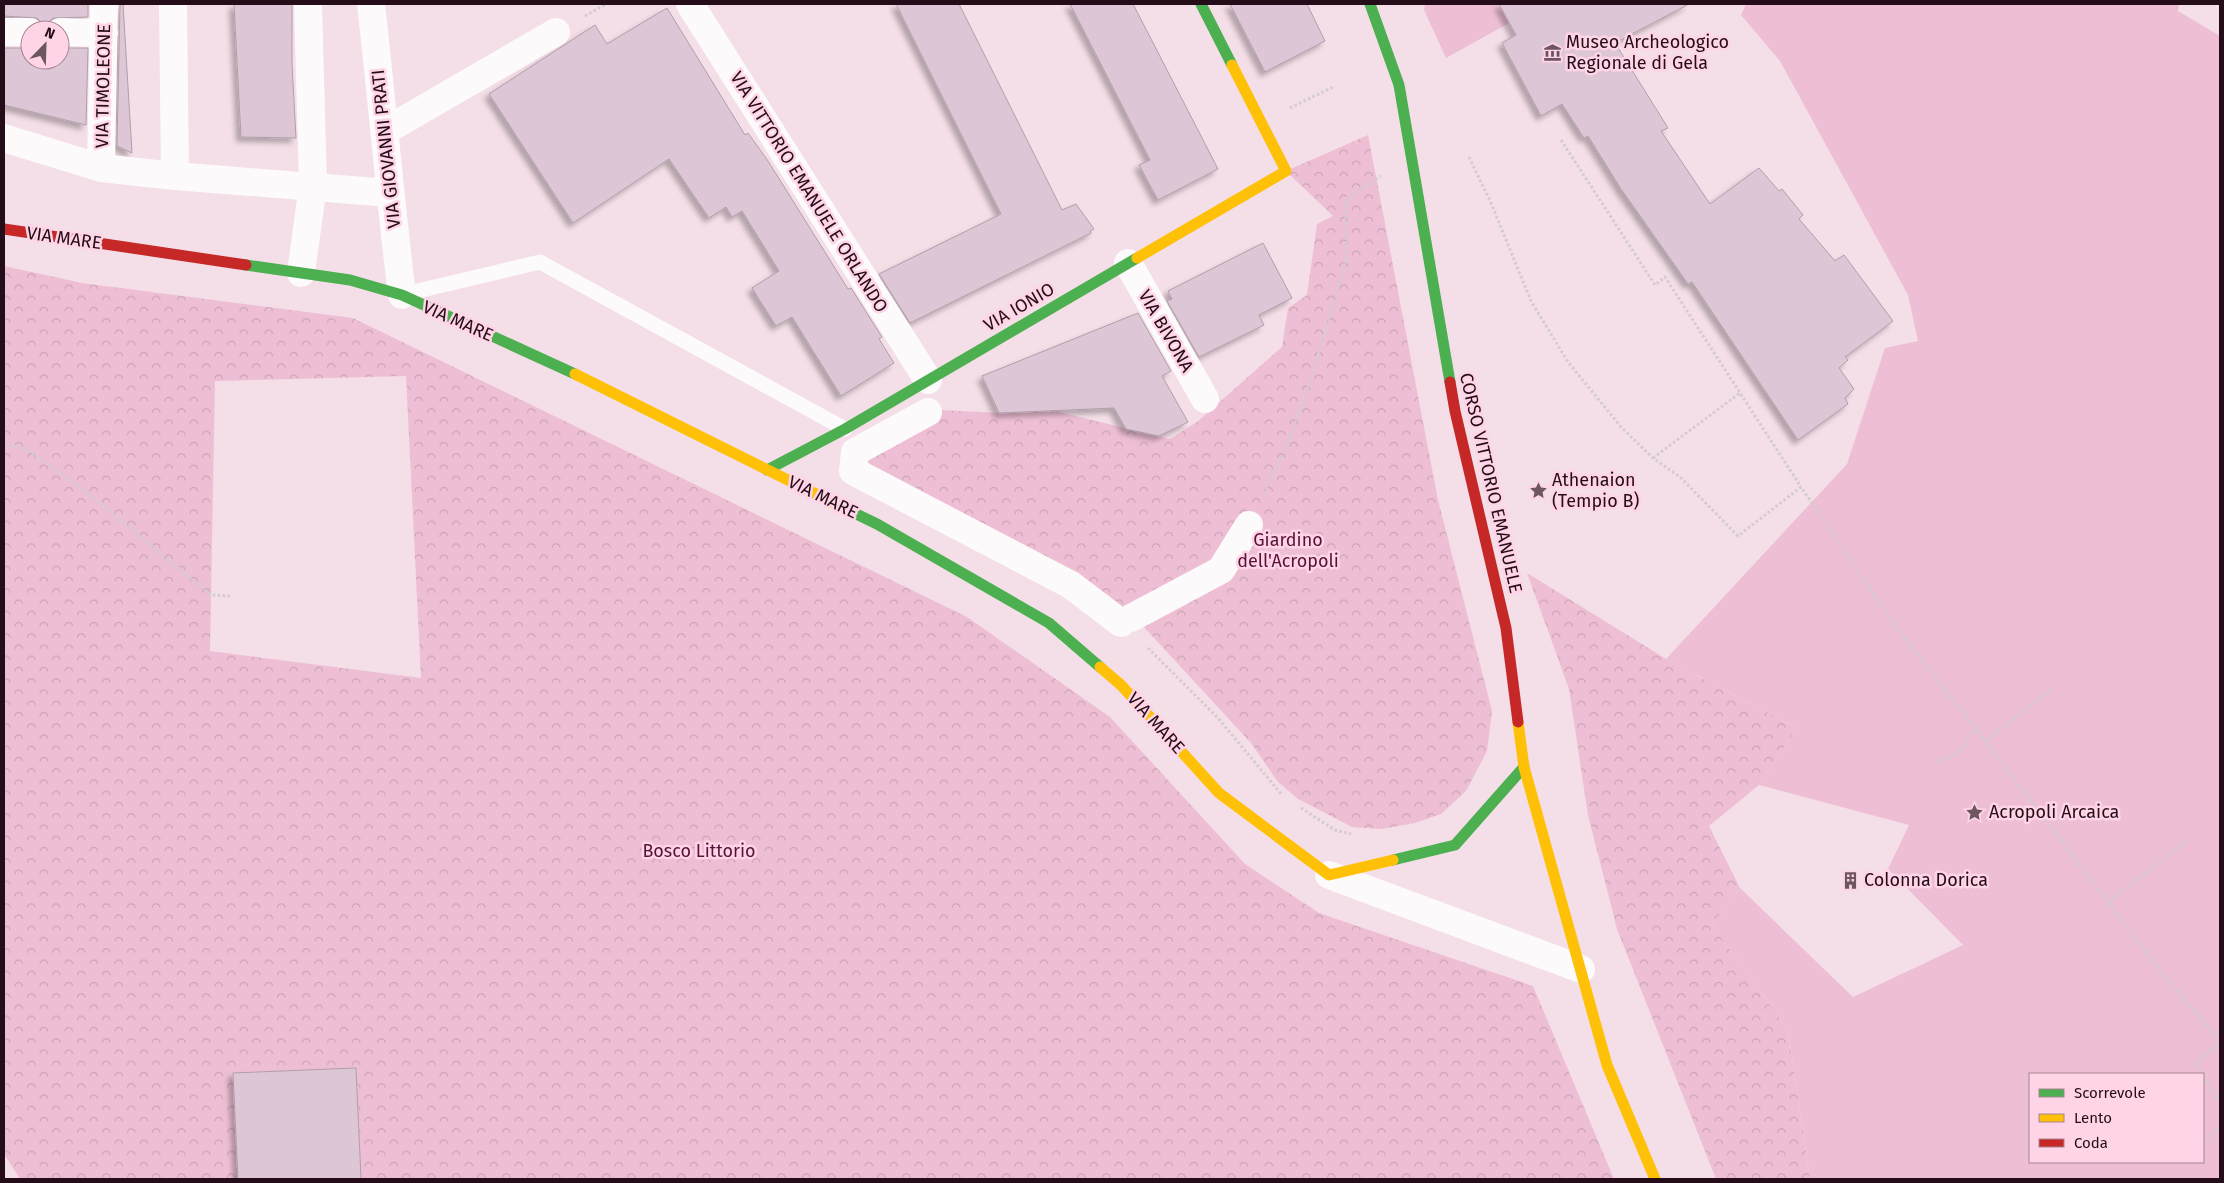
<svg xmlns="http://www.w3.org/2000/svg" width="2224" height="1183" viewBox="0 0 2224 1183" font-family="'Fira Sans',sans-serif">
	<style>
		.green { fill: #eebfd4; fill-rule: evenodd }
		.forest { fill: url(#forest-crowns); fill-rule: evenodd }
		.building { fill: #ddc7d6; stroke: #b19eaa; filter: url(#shadow) }
		.lines { fill: none; stroke-linecap: round; stroke-linejoin: round }
		.path { stroke: #d3cccf; stroke-width: 3; stroke-dasharray: 2.5 2.5; stroke-linecap: butt }
		.lane { stroke: #fdfafb; stroke-width: 15 }
		.street { stroke: #fdfafb; stroke-width: 28 }
		.fast { stroke: #4caf50; stroke-width: 11 }
		.slow { stroke: #ffc107; stroke-width: 11 }
		.jam { stroke: #c62828; stroke-width: 11 }
		.labels { text-anchor: middle; dominant-baseline: central; stroke-width: 5; stroke-linejoin: round; paint-order: stroke }
		.poi-label { font-size: 18px; fill: #240d19; stroke: #fed4e6; text-anchor: start }
		.street-label { font-size: 18px; fill: #240d19; stroke: #fed4e6 }
		.park-label { font-size: 18px; fill: #571239; stroke: #fed4e6 }
	</style>
	<defs>
		<pattern id="forest-crowns" width="20" height="18" patternUnits="userSpaceOnUse" patternTransform="scale(1.25)"><rect width="20" height="18" fill="#eebfd4"/><path d="M2 6a3 3 0 1 1 6 0M12 15a3 3 0 1 1 6 0" fill="none" stroke="#cca3b5"/></pattern>
		<filter id="shadow"><feDropShadow dx="-4.5" dy="4.5" stdDeviation="2.5" flood-color="#0004"/></filter>
	</defs>
	<rect width="100%" height="100%" fill="#f4dee7"/>
	<!-- green -->
	<path class="green" d="M 1425,4 L 1499,4 L 1509,23 L 1446,58 L 1424,10 Z
		M 1746,4 L 2179,4 L 2178,11 L 2220,36 L 2220,1179 L 1810,1179 L 1788,1030 L 1712,925 L 1740,888 L 1853,997 L 1963,945 L 1888,869 L 1909,825 L 1759,785 L 1797,728 L 1666,659 L 1847,464 L 1885,348 L 1918,341 L 1908,295 L 1780,61 L 1741,15 ZM 2030,1074 L 2203,1074 L 2203,1162 L 2030,1162 Z"/>
	<!-- forest -->
	<path class="forest" d="M 1368,135 L 1438,500 L 1492,711 L 1487,751 L 1466,791 L 1441,814 L 1415,823 L 1381,829 L 1352,827 L 1298,799 L 1278,782 L 1251,743 L 1142,625 L 865,465 L 870,453 L 941,410 L 999,413 L 1055,411 L 1170,439 L 1197,422 L 1282,347 L 1288,308 L 1307,295 L 1317,224 L 1333,216 L 1286,171 Z
		M 4,266 L 82,283 L 353,318 L 967,617 L 1110,717 L 1245,864 L 1319,913 L 1533,986 L 1614,1179 L 361,1179 L 355,1068 L 233,1073 L 238,1179 L 20,1179 L 4,1154 ZM 406,376 L 421,678 L 210,651 L 215,381 Z
		M 1527,573 L 1666,659 L 1797,728 L 1759,785 L 1709,826 L 1740,888 L 1712,925 L 1788,1030 L 1810,1179 L 1716,1179 L 1617,929 L 1588,815 L 1569,689 Z"/>
	<!-- building -->
	<path class="building" d="M 4,4 L 88,4 L 88,17 L 53,18 L 47,24 L 45,29 L 43,24 L 37,18 L 4,16 Z
		M 120,4 L 123,4 L 132,153 L 117,146 Z
		M 234,4 L 292,4 L 292,64 L 296,138 L 241,137 Z
		M 896,4 L 959,4 L 1062,210 L 1076,204 L 1094,229 L 1090,231 L 1091,233 L 910,323 L 879,274 L 1001,214 Z
		M 1070,4 L 1133,4 L 1218,169 L 1158,200 L 1139,165 L 1150,160 Z
		M 1230,4 L 1307,4 L 1325,41 L 1265,72 Z
		M 1499,4 L 1689,4 L 1615,43 L 1668,128 L 1661,131 L 1710,204 L 1759,168 L 1779,191 L 1782,189 L 1803,215 L 1799,219 L 1835,261 L 1844,255 L 1893,321 L 1845,357 L 1848,360 L 1839,368 L 1854,389 L 1845,398 L 1848,404 L 1798,440 L 1692,282 L 1688,284 L 1621,189 L 1588,136 L 1584,138 L 1562,104 L 1541,116 L 1502,43 L 1516,35 Z
		M 667,8 L 745,135 L 748,133 L 768,161 L 848,289 L 851,288 L 882,337 L 879,339 L 894,363 L 841,396 L 792,317 L 776,326 L 752,288 L 779,271 L 742,211 L 732,217 L 726,207 L 709,218 L 669,159 L 573,223 L 489,94 L 595,25 L 607,44 Z
		M 4,48 L 30,48 L 30,60 L 60,60 L 60,48 L 88,48 L 86,125 L 4,105 Z
		M 1263,243 L 1292,298 L 1259,315 L 1264,325 L 1199,357 L 1167,301 L 1172,299 L 1168,291 Z
		M 1138,313 L 1171,371 L 1162,376 L 1188,422 L 1159,436 L 1126,429 L 1114,408 L 999,413 L 982,376 Z
		M 356,1068 L 361,1179 L 238,1179 L 233,1073 Z"/>
	<g class="lines">
		<!-- path -->
		<path class="path" d="M 585,16 L 606,4
			M 1290,108 L 1335,86
			M 1561,140 L 1655,285 L 1665,277 L 1801,487
			M 1469,157 L 1491,203 L 1531,301 L 1568,362 L 1621,427 L 1653,458 L 1680,477 L 1738,536 L 1801,487 L 1898,630 L 1977,730 L 2171,985 L 2220,1040
			M 4,444 L 25,449 L 80,487 L 211,595 L 230,596
			M 1653,458 L 1740,393
			M 1264,494 L 1291,436 L 1313,373 L 1346,260 L 1346,199 L 1381,176
			M 1148,648 L 1218,718 L 1282,795
			M 1986,741 L 2052,689
			M 1938,761 C 1952,757 1965,753 1966,737 L 1977,730
			M 1301,808 L 1335,830 L 1351,834
			M 2108,902 L 2188,840
			M 2202,1074 L 2195,1063 L 2220,1043
			M 2203,1075 L 2220,1102
			M 2203,1140 L 2220,1128"/>
		<!-- lane -->
		<path class="lane" d="M 405,294 L 540,262 L 845,429"/>
		<!-- street -->
		<path class="street" d="M 173,4 L 175,176
			M 371,4 C 382,101 390,198 402,295
			M 690,4 L 928,380
			M 4,32 L 30,32
			M 60,32 L 104,33
			M 385,131 L 556,32
			M 4,138 L 101,168 L 175,176 L 389,193
			M 101,168 L 104,4
			M 1128,263 L 1205,399
			M 301,273 L 313,185 L 308,4
			M 928,412 L 855,452 L 853,471 L 1071,585 L 1121,623
			M 1131,618 L 1221,570 L 1249,525
			M 1329,875 L 1581,969"/>
		<!-- fast -->
		<path class="fast" d="M 1201,4 L 1232,65
			M 1370,4 L 1399,85 L 1450,382
			M 246,265 L 350,280 L 402,295 L 575,374
			M 767,470 L 845,429 L 1137,258
			M 844,508 L 877,524 L 1049,623 L 1100,667
			M 1393,860 L 1455,845 L 1524,767"/>
		<!-- slow -->
		<path class="slow" d="M 1137,258 L 1286,171 L 1232,65
			M 575,374 L 844,508
			M 1100,667 L 1121,685 L 1219,793 L 1329,875 L 1393,860
			M 1518,722 L 1524,767 L 1607,1065 L 1655,1179"/>
		<!-- jam -->
		<path class="jam" d="M 4,229 L 246,265
			M 1450,382 L 1455,411 L 1506,628 L 1518,722"/>
	</g>
	<!-- icons -->
	<defs>
		<symbol id="museum-bare" viewBox="-9 -9 18 18"><path d="M0-6L6-3V-2H-6V-3ZM-5-1h2V3h-2ZM-1-1h2V3h-2ZM3-1h2V3H3ZM-6 4H6V6H-6Z" fill="#6d5661" stroke="#fed4e6" stroke-width="2.5" paint-order="stroke"/></symbol>
		<symbol id="sight-bare" viewBox="-9 -9 18 18"><path d="M0-6L1.8-2.2L6-1.7L2.9 1.2L3.7 5.4L0 3.3L-3.7 5.4L-2.9 1.2L-6-1.7L-1.8-2.2Z" fill="#6d5661" stroke="#fed4e6" stroke-width="2.5" paint-order="stroke"/></symbol>
		<symbol id="building-bare" viewBox="-9 -9 18 18"><path d="M-4-6H4V6H1V3H-1V6H-4ZM-2.5-4.3h1.7v1.8h-1.7ZM.8-4.3h1.7v1.8H.8ZM-2.5-1h1.7V.8h-1.7ZM.8-1h1.7V.8H.8Z" fill="#6d5661" stroke="#fed4e6" stroke-width="2.5" paint-order="stroke"/></symbol>
	</defs>
	<g fill-rule="evenodd">
		<use href="#museum-bare" x="1540" y="40" width="25" height="25"/>
		<use href="#sight-bare" x="1526" y="478" width="25" height="25"/>
		<use href="#sight-bare" x="1962" y="800" width="25" height="25"/>
		<use href="#building-bare" x="1838" y="868" width="25" height="25"/>
	</g>
	<g class="labels">
		<!-- poi labels -->
		<g class="poi-label">
			<text x="1566" y="42">Museo Archeologico<tspan x="1566" dy="21">Regionale di Gela</tspan></text>
			<text x="1552" y="480">Athenaion<tspan x="1552" dy="21">(Tempio B)</tspan></text>
			<text x="1989" y="812">Acropoli Arcaica</text>
			<text x="1864" y="880">Colonna Dorica</text>
		</g>
		<!-- street labels -->
		<g class="street-label">
			<text transform="translate(103 86) rotate(-89)">VIA TIMOLEONE</text>
			<text transform="translate(386 149) rotate(-96)">VIA GIOVANNI PRATI</text>
			<text transform="translate(809 192) rotate(58)">VIA VITTORIO EMANUELE ORLANDO</text>
			<text transform="translate(64 238) rotate(8)">VIA MARE</text>
			<text transform="translate(1019 307) rotate(-30)">VIA IONIO</text>
			<text transform="translate(458 321) rotate(24)">VIA MARE</text>
			<text transform="translate(1166 331) rotate(60)">VIA BIVONA</text>
			<text transform="translate(1491 483) rotate(77)">CORSO VITTORIO EMANUELE</text>
			<text transform="translate(823 497) rotate(26)">VIA MARE</text>
			<text transform="translate(1156 723) rotate(48)">VIA MARE</text>
		</g>
		<!-- park labels -->
		<g class="park-label">
			<text x="1288" y="540">Giardino<tspan x="1288" dy="21">dell'Acropoli</tspan></text>
			<text x="699" y="851">Bosco Littorio</text>
		</g>
	</g>
	<!-- border -->
	<rect width="2224" height="1183" fill="none" stroke="#240d19" stroke-width="10"/>
	<!-- legend -->
	<rect x="2029" y="1073" width="175" height="90" fill="#fed4e6" stroke="#a78494"/>
	<rect x="2039" y="1089" width="25" height="8" fill="#4caf50" stroke="#a78494"/>
	<text x="2074" y="1098" font-size="15" fill="#240d19">Scorrevole</text>
	<rect x="2039" y="1114" width="25" height="8" fill="#ffc107" stroke="#a78494"/>
	<text x="2074" y="1123" font-size="15" fill="#240d19">Lento</text>
	<rect x="2039" y="1139" width="25" height="8" fill="#c62828" stroke="#a78494"/>
	<text x="2074" y="1148" font-size="15" fill="#240d19">Coda</text>
	<!-- north arrow -->
	<g transform="translate(45 45) rotate(23)"><circle r="24" fill="#fed4e6" stroke="#a78494"/>
	<path d="M0-4L9 19L0 12L-9 19Z" fill="#6d5661"/>
	<text y="-8" font-size="14" font-weight="bold" text-anchor="middle" fill="#240d19">N</text>
	</g>
</svg>
